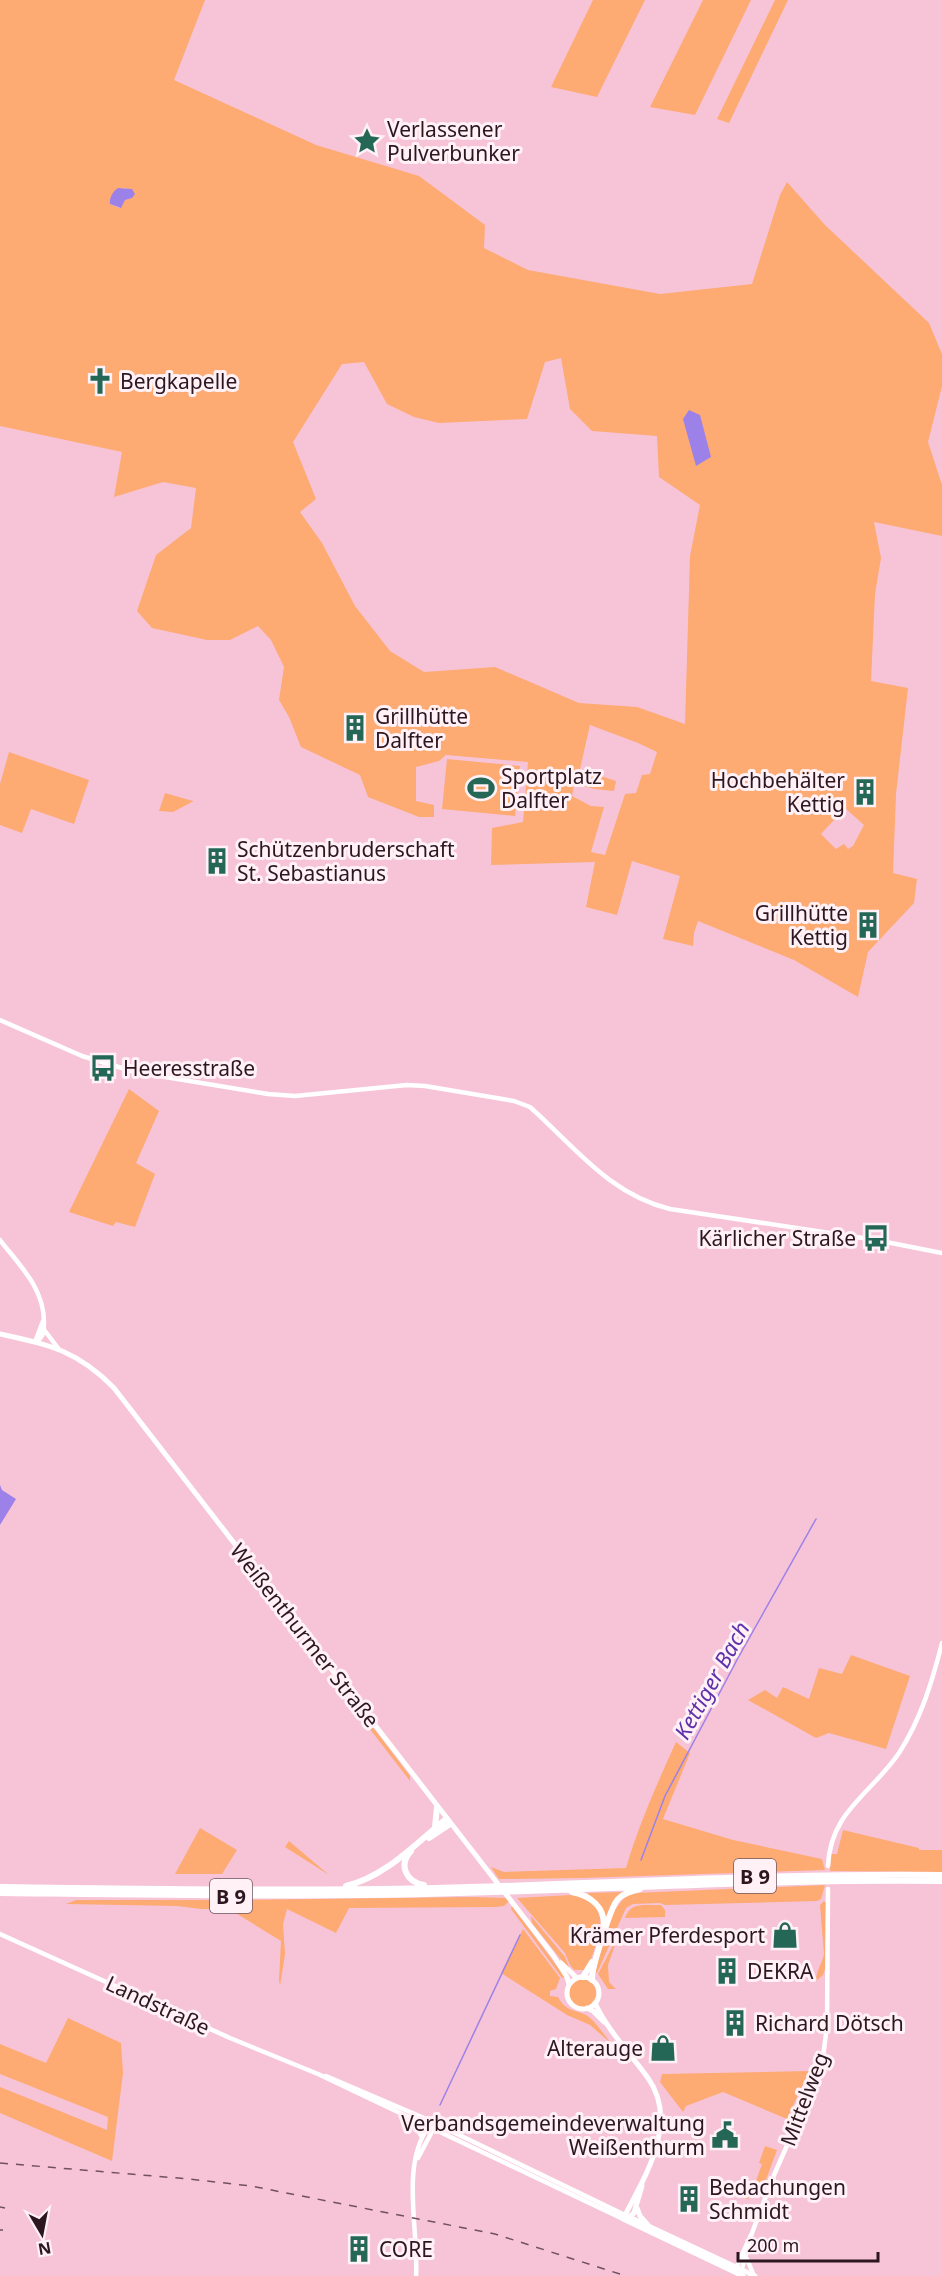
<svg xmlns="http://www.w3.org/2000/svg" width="942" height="2276" viewBox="0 0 942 2276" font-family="'Noto Sans',sans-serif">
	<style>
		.green { fill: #fdaa73; fill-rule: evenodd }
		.water { fill: #9c81e9 }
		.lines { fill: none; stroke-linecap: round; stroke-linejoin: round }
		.stream { stroke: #9c81e9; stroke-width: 1.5 }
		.tertiary { stroke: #fff; stroke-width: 4.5 }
		.secondary { stroke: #fff; stroke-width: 5 }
		.trunk { stroke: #fff; stroke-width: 6 }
		.rail { stroke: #72515e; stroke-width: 1.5; stroke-dasharray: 8 8; stroke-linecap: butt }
		.labels { text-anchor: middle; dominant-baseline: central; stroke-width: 6; stroke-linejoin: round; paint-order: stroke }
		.shield { fill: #fff1f6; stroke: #6c5860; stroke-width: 1.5 }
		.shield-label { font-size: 20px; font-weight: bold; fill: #2d1620 }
		.poi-label { font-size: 21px; fill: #2d1620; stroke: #fff1f6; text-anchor: start }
		.street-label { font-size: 21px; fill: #2d1620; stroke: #fff1f6 }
		.water-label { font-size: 22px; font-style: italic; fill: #5d32ab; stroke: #fff1f6 }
	</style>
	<rect width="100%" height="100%" fill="#f7c4d7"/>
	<!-- green -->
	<path class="green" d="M 0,0 L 205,0 L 174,80 L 316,145 L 419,176 L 485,225 L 484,248 L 528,270 L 660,294 L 752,284 L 780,195 L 787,182 L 825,225 L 929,323 L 942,354 L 942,386 L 928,442 L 942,485 L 942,536 L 874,522 L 881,558 L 875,594 L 871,681 L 908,688 L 896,794 L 893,873 L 917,879 L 914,903 L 868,952 L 858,997 L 794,960 L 698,921 L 694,933 L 693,946 L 663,939 L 680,876 L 632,861 L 617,915 L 586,907 L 595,862 L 491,865 L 492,828 L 523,822 L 528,762 L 446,755 L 439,761 L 416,767 L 416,801 L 434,805 L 434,817 L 419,817 L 368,797 L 360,775 L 301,747 L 289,717 L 279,700 L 284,667 L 271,640 L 258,626 L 230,640 L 207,640 L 152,628 L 137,611 L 156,555 L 191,528 L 196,488 L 163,482 L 114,497 L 122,452 L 0,426 ZM 126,188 L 132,198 L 125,200 L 119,208 L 110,204 L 118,189 ZM 561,358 L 570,409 L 592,431 L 657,436 L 659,477 L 700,505 L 690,556 L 685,724 L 637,707 L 579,703 L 495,667 L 424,672 L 390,651 L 355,606 L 322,543 L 300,512 L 316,499 L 293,442 L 342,364 L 364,362 L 387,404 L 414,417 L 439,423 L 527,419 L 545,362 ZM 590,725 L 638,743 L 657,752 L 650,774 L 642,775 L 636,793 L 625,794 L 605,855 L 591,852 L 604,807 L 591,806 L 572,796 L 574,784 L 595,789 L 614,791 L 616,781 L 580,769 ZM 845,808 L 864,825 L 853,846 L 848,849 L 844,844 L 836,849 L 821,834 Z
		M 593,0 L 645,0 L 597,97 L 551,87 Z
		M 703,0 L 751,0 L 695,115 L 650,107 Z
		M 775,0 L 788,0 L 729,123 L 717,119 Z
		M 9,752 L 89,780 L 74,824 L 31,809 L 22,833 L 0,825 L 0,784 Z
		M 447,759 L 520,766 L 515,816 L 442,809 Z
		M 165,793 L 193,801 L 194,801 L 173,812 L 159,811 Z
		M 129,1089 L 159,1111 L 136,1163 L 155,1174 L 135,1227 L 116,1222 L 113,1226 L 69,1212 Z
		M 851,1655 L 910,1676 L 886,1749 L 829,1733 L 816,1738 L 748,1700 L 765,1690 L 777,1698 L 783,1687 L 809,1699 L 819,1668 L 842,1674 Z
		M 330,1675 L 334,1676 L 410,1776 L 410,1781 L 332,1680 L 327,1677 Z
		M 676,1742 L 690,1753 L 663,1819 L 733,1840 L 822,1859 L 825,1870 L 581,1878 L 499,1879 L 491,1867 L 504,1872 L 626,1868 C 639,1824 657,1784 676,1742 Z
		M 200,1828 L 237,1850 L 222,1874 L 175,1874 Z
		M 843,1830 L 919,1848 L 919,1850 L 942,1850 L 942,1872 L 830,1871 L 831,1854 L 837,1854 Z
		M 289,1841 L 329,1875 L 285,1847 Z
		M 825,1885 L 821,1899 L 817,1901 L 665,1905 L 660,1903 L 633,1904 L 626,1908 L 597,1973 L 594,1973 L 614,1911 L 624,1898 L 634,1893 Z
		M 624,1892 L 611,1905 L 606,1918 L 587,1893 Z
		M 571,1895 C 618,1901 597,1941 587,1970 L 574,1970 L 570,1965 L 565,1953 L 517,1898 Z
		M 472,1897 L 507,1898 L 509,1901 L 504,1906 L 496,1907 L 349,1908 L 336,1933 L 287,1909 L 283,1924 L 285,1954 L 280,1986 L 279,1980 L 281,1941 L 229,1909 L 201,1909 L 177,1906 L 66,1904 L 76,1900 L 244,1900 Z
		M 824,1901 L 826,1903 L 825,1969 L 823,1975 L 816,1981 C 816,1971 822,1964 824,1954 L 820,1905 Z
		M 661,1905 L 665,1910 L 665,1917 L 625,1918 C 631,1901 645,1906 661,1905 Z
		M 512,1906 L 565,1977 L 562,1978 L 511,1909 Z
		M 531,1916 L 565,1957 L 571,1972 L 532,1923 Z
		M 523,1929 L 560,1978 L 556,1989 L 550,1991 L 550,1996 L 558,1997 C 566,2012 574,2009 586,2015 C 596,2021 605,2037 613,2045 L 590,2025 L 567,2015 L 501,1973 Z
		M 619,1934 L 608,1965 L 609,1982 L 616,1989 L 608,1989 L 598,1974 Z
		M568 1993a14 14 0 1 1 28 0a14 14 0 1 1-28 0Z
		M 68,2018 L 121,2043 L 123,2073 L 112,2161 L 0,2113 L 0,2087 L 107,2130 L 108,2117 L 0,2074 L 0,2044 L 46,2063 Z
		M 809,2071 L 787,2119 L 723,2092 L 686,2106 L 683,2112 L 660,2082 L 662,2074 Z
		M 765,2146 L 777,2150 L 760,2196 L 746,2199 L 748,2191 L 752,2192 L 762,2164 L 759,2163 Z"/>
	<!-- water -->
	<path class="water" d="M 118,188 L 132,189 L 135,194 L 132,198 L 125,200 L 121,208 L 110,204 C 109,198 113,191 118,188 Z
		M 689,410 L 700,415 L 711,457 L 696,466 L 683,419 Z
		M 0,1485 L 2,1490 L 16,1499 L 0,1525 Z"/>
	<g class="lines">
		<!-- stream -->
		<path class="stream" d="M 641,1860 L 665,1796 L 738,1658 L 816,1519
			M 440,2105 L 520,1935"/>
		<!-- tertiary -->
		<path class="tertiary" d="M 0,1020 L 82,1056 L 135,1072 L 268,1094 L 295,1096 L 407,1085 L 425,1086 L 514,1101 L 530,1107 C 575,1147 609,1194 670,1209 L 876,1240 L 942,1253
			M 0,1240 C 20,1266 44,1288 44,1322 C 44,1332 44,1337 35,1342
			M 45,1331 L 58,1348
			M 35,1342 L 43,1321
			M 828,1866 C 830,1812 871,1794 899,1753 C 921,1719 932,1682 942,1643
			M 0,1934 L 230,2038 L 318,2074 L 623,2219
			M 326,2076 L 424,2118 L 625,2215
			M 411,2119 L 422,2137
			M 418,2158 L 435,2126
			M 747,2259 L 754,2276
			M 736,2268 L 751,2235
			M 741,2272 L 752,2233 L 774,2175 L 815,2082 L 823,2057 L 827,2026 L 828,1889
			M 416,2276 C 419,2231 400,2165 429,2126"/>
		<!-- secondary -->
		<path class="secondary" d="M 0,1334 C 49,1345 77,1350 114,1388 L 553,1955 L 567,1977 L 569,1984
			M 561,1963 L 577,1978
			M567 1993a16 16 0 1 1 32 0a16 16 0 1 1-32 0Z
			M 595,2003 C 608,2031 630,2053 648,2078 C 680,2123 644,2178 623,2219
			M 587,2008 L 593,2011 L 604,2022
			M 637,2208 L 640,2216 L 648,2225
			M 625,2215 L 755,2276
			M 628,2218 L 634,2213 L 642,2186
			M 623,2219 L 743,2276"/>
		<!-- trunk -->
		<path class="trunk" d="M 435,1827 L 437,1807
			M 429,1838 L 450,1824
			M 411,1851 C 398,1865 406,1882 424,1885
			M 346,1886 C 385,1877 415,1844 446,1819
			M 0,1887 C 145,1889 290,1891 436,1888 C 605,1884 773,1873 942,1875
			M 572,1892 C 591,1896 605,1907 604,1927
			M 0,1893 C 164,1895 328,1898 492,1892 C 642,1888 792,1879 942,1881
			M 583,1977 L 592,1962
			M 592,1980 C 591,1969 611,1906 618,1899 C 624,1893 632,1891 640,1889"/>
		<!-- rail -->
		<path class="rail" d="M 0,2163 L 189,2179 L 251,2186 L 495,2234 L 626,2276
			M 0,2207 L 5,2208
			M 0,2230 L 3,2230"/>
	</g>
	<!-- icons -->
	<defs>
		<symbol id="sight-bare" viewBox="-9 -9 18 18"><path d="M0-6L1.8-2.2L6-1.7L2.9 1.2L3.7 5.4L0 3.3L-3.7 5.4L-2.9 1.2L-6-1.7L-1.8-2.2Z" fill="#256757" stroke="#fff1f6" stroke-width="2.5" paint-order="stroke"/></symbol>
		<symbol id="church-bare" viewBox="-9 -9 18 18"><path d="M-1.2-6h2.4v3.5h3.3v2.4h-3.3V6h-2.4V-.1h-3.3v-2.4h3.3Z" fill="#256757" stroke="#fff1f6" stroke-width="2.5" paint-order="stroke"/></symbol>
		<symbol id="building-bare" viewBox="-9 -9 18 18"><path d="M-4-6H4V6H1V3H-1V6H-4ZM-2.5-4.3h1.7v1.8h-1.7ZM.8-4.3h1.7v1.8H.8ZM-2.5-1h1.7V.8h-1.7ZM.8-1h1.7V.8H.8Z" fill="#256757" stroke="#fff1f6" stroke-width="2.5" paint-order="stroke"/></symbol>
		<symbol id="stadium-bare" viewBox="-9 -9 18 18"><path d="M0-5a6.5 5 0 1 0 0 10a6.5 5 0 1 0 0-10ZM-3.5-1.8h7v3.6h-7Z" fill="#256757" stroke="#fff1f6" stroke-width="2.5" paint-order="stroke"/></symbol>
		<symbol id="bus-bare" viewBox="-9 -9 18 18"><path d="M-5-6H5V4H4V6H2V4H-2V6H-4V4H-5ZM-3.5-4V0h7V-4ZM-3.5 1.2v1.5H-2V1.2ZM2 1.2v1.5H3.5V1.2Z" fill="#256757" stroke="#fff1f6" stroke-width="2.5" paint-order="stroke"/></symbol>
		<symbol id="shop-bare" viewBox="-9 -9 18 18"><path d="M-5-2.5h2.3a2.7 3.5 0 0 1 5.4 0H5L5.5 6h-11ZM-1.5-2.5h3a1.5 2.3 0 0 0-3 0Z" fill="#256757" stroke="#fff1f6" stroke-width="2.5" paint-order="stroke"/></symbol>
		<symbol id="civic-bare" viewBox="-9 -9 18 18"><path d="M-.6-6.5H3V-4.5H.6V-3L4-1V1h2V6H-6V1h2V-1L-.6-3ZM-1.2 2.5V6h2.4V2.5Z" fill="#256757" stroke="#fff1f6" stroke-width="2.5" paint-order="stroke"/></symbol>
	</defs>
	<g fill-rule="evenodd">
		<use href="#sight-bare" x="348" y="122" width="38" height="38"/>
		<use href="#church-bare" x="81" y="362" width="38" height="38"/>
		<use href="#building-bare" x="336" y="709" width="38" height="38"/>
		<use href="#stadium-bare" x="462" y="769" width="38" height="38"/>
		<use href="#building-bare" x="846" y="773" width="38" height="38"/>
		<use href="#building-bare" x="198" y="842" width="38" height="38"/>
		<use href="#building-bare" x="849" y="906" width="38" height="38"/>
		<use href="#bus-bare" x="84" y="1049" width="38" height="38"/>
		<use href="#bus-bare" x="857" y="1219" width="38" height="38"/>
		<use href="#shop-bare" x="766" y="1916" width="38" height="38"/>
		<use href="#building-bare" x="708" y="1952" width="38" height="38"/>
		<use href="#building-bare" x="716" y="2004" width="38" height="38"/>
		<use href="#shop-bare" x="644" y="2029" width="38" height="38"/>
		<use href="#civic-bare" x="706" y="2116" width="38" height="38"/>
		<use href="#building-bare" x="670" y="2180" width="38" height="38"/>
		<use href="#building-bare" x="340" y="2230" width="38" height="38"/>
	</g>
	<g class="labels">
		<!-- shield labels -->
		<g class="shield">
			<rect x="734" y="1859" width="42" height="34" rx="4.5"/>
			<rect x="210" y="1879" width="42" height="34" rx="4.5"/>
		</g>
		<g class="shield-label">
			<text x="755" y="1876">B 9</text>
			<text x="231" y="1896">B 9</text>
		</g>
		<!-- poi labels -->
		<g class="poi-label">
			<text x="387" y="129">Verlassener<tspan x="387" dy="24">Pulverbunker</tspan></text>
			<text x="120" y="381">Bergkapelle</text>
			<text x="375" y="716">Grillhütte<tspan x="375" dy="24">Dalfter</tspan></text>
			<text x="501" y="776">Sportplatz<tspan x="501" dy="24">Dalfter</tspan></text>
			<text x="845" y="780" text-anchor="end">Hochbehälter<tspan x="845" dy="24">Kettig</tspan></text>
			<text x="237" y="849">Schützenbruderschaft<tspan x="237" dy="24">St. Sebastianus</tspan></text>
			<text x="848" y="913" text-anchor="end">Grillhütte<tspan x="848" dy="24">Kettig</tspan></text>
			<text x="123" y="1068">Heeresstraße</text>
			<text x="856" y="1238" text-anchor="end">Kärlicher Straße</text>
			<text x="765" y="1935" text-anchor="end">Krämer Pferdesport</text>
			<text x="747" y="1971">DEKRA</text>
			<text x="755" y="2023">Richard Dötsch</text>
			<text x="643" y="2048" text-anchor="end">Alterauge</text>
			<text x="705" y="2123" text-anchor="end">Verbandsgemeindeverwaltung<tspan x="705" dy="24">Weißenthurm</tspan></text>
			<text x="709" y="2187">Bedachungen<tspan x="709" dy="24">Schmidt</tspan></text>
			<text x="379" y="2249">CORE</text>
		</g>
		<!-- street labels -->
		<g class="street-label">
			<text transform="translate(305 1635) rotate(52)">Weißenthurmer Straße</text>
			<text transform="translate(158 2005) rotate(25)">Landstraße</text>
			<text transform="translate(804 2099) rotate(-69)">Mittelweg</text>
		</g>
		<!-- water labels -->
		<g class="water-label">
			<text transform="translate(711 1680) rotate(-61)">Kettiger Bach</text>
		</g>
	</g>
	<!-- north arrow -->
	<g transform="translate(42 2234) rotate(170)" stroke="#fff1f6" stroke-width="4.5" paint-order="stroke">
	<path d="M0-4.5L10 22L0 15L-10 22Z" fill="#2d1620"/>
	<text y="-9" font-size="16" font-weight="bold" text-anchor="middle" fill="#2d1620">N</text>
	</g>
	<!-- scale -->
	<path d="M738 2252v9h140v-9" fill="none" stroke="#2d1620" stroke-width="3"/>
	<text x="747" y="2252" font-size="18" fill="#2d1620" stroke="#fff1f6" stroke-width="4.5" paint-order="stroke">200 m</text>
</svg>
